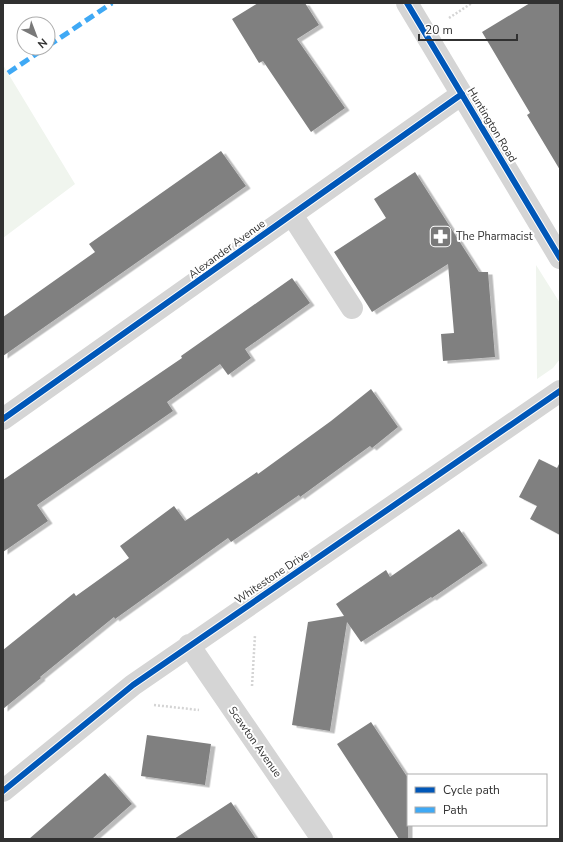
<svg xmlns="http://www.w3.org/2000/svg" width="563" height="842" viewBox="0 0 563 842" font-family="'Nunito Sans',sans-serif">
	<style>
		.green { fill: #f0f5ee }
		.building { fill: #808080; filter: url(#shadow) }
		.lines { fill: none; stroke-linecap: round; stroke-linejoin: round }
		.path { stroke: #d4d4d4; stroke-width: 2.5; stroke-dasharray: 2 2; stroke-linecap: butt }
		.minor { stroke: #d5d5d5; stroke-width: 22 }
		.quiet { stroke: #3fa9f5; stroke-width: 5; stroke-dasharray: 10 5; stroke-linecap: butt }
		.cycleway-casing { stroke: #fff; stroke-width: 8 }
		.cycleway { stroke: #0057b8; stroke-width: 6 }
		.labels { text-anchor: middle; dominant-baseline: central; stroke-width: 4; stroke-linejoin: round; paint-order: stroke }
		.street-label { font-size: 11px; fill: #313131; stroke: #fff }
		.poi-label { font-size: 11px; fill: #313131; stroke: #fff; text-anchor: start }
	</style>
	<defs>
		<filter id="shadow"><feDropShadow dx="4.5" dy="2.5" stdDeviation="0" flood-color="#0004"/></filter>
	</defs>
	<rect width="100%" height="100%" fill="#fff"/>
	<!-- green -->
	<path class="green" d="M 3,65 L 75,184 L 3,238 Z
		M 536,265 L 560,303 L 560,359 L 553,368 L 537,379 Z"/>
	<!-- building -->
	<path class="building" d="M 258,3 L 305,3 L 319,25 L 297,39 L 345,108 L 311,132 L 263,61 L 259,63 L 232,19 Z
		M 530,3 L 560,3 L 560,170 L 527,115 L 530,113 L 482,32 Z
		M 221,151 L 246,186 L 3,356 L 3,317 L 95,252 L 89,244 Z
		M 415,172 L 479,272 L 488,272 L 495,357 L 443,361 L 441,334 L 454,333 L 448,264 L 372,312 L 334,252 L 386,218 L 374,199 Z
		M 292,278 L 310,303 L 245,349 L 251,358 L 228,375 L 220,364 L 167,402 L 173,411 L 37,505 L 48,521 L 3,552 L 3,480 L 182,358 L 181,356 Z
		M 371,389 L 398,427 L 372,448 L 370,446 L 300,497 L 299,495 L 231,542 L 228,538 L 115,619 L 114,617 L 40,677 L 41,678 L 3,709 L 3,650 L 74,593 L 76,596 L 129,558 L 120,546 L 174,506 L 185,521 L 257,472 L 258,474 L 331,421 Z
		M 539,459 L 557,468 L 560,462 L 560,535 L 530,519 L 537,506 L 519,497 Z
		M 459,529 L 483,563 L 432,598 L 431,597 L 361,642 L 347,622 L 330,731 L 292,725 L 308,622 L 344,616 L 336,604 L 386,570 L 390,577 Z
		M 371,722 L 408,778 L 408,839 L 399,839 L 337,744 Z
		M 147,735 L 211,744 L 205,785 L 141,776 Z
		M 105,773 L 132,804 L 92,839 L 29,839 Z
		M 231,802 L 256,839 L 174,839 Z"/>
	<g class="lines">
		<!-- path -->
		<path class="path" d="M 449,18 L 472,3
			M 252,686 L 255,635
			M 154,705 L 199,710"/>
		<!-- minor -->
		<path class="minor" d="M 407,3 L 560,258
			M 292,215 L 352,308
			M 3,419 L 462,94
			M 189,645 L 322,839
			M 3,791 L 133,685 L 560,391"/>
		<!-- quiet -->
		<path class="quiet" d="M 48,46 L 112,3
			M 8,73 L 45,48"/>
		<defs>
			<path id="cycleway" d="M 407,3 L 560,258
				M 3,419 L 462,94
				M 3,791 L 133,685 L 560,391"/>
		</defs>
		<!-- cycleway casing -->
		<use href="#cycleway" class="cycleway-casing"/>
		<!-- cycleway -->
		<use href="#cycleway" class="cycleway"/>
	</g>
	<!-- icons -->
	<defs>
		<symbol id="pharmacy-square" viewBox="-11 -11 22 22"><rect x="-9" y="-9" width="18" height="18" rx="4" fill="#797979" stroke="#fff"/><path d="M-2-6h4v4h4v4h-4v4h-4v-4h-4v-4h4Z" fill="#fff"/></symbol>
	</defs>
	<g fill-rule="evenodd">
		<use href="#pharmacy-square" x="428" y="224" width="25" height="25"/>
	</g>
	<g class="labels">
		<!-- street labels -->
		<g class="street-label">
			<text transform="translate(492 125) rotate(59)">Huntington Road</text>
			<text transform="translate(227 249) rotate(-36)">Alexander Avenue</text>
			<text transform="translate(272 577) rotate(-34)">Whitestone Drive</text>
			<text transform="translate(255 742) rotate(55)">Scawton Avenue</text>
		</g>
		<!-- poi labels -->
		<g class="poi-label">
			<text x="456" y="236">The Pharmacist</text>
		</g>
	</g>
	<!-- border -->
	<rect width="563" height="842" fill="none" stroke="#313131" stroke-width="8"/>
	<!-- legend -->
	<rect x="407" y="774" width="140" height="52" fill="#ffffff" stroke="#adadad"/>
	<rect x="415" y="787" width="20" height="6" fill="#0057b8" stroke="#adadad"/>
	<text x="443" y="794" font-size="12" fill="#313131">Cycle path</text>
	<rect x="415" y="807" width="20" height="6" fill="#3fa9f5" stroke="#adadad"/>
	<text x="443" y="814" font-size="12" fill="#313131">Path</text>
	<!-- north arrow -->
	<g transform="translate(36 36) rotate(138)"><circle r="19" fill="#ffffff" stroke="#adadad"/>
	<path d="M0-3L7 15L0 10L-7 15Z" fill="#797979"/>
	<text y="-6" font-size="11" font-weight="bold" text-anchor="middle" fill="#313131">N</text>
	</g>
	<!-- scale -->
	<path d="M419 34v6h98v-6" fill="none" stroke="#313131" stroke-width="2"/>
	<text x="425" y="34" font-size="12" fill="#313131" stroke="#ffffff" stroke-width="3" paint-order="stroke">20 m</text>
</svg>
